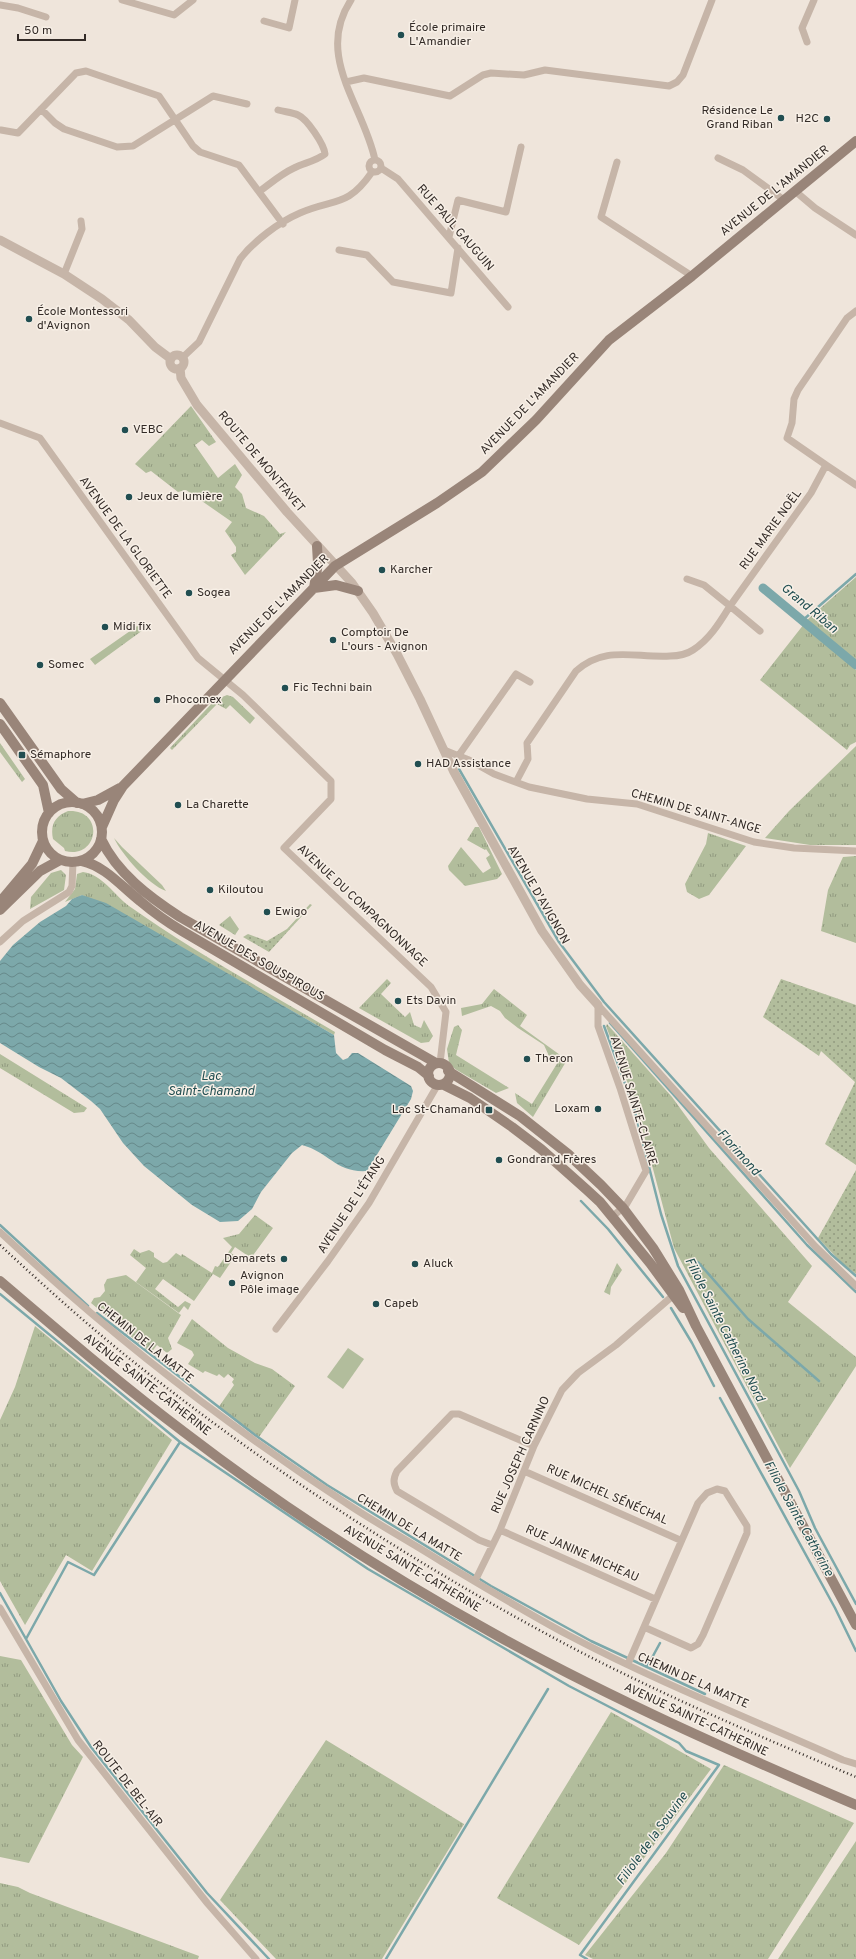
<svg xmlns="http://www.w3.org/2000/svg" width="856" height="1959" viewBox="0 0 856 1959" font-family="Overpass,sans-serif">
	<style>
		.grass { fill: url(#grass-tufts) }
		.garden { fill: url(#garden-dots) }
		.pitch { fill: #b2bd9c }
		.water { fill: url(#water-waves) }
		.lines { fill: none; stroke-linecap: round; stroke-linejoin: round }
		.stream { stroke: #7ca8aa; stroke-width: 2.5 }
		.canal { stroke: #7ca8aa; stroke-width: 9 }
		.minor { stroke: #c6b5a8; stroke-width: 7 }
		.tertiary { stroke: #c6b5a8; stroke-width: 9 }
		.secondary { stroke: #998579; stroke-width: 10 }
		.rail { stroke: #332b27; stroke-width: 2.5; stroke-dasharray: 1 3; stroke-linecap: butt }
		.poi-dot { fill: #214e51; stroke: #f7efe6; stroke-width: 1.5 }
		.labels { text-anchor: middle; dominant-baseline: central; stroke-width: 3; stroke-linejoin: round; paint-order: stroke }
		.poi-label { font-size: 12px; fill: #332b27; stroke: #f7efe6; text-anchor: start }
		.street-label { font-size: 12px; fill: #332b27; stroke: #f7efe6 }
		.water-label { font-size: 13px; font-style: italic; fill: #214e51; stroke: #f7efe6 }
	</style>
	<defs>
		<pattern id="grass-tufts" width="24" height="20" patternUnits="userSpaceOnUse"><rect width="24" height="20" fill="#b2bd9c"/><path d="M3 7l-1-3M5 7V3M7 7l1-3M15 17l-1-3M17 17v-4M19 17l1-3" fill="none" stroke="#919a7f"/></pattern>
		<pattern id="garden-dots" width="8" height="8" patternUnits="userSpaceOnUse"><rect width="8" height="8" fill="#b2bd9c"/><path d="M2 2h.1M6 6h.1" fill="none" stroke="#919a7f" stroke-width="1.8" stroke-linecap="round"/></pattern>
		<pattern id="water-waves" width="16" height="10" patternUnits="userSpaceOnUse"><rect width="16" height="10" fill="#7ca8aa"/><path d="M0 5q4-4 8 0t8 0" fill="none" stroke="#66898a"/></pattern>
	</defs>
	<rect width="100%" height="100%" fill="#efe5db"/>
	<!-- grass -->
	<path class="grass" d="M 191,406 L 216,442 L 209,446 L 202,440 L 195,445 L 218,478 L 235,464 L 242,475 L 235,487 L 242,494 L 246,508 L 264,516 L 280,534 L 286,532 L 245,575 L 231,555 L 236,552 L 236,547 L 225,531 L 232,522 L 186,490 L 178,492 L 151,471 L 146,473 L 135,464 Z
		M 856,577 L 856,661 L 807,620 Z
		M 140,624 L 143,630 L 95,665 L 90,659 Z
		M 804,624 L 856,670 L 856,742 L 850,745 L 847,750 L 760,680 Z
		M 227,695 L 233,697 L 255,718 L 250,724 L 230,705 L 226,709 L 217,704 L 172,750 L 170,748 L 215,700 Z
		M 0,743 L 25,779 L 22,782 L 0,752 Z
		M 856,746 L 856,845 L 810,845 L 765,838 L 789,811 Z
		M 68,811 C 106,809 98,860 65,851 L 64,848 L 53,839 C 50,825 55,816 68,811 Z
		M 475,827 L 479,827 L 502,874 L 497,879 L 465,886 L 449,870 L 448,866 L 461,847 L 483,873 L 491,868 L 486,858 L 490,855 L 486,849 L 485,850 L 467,840 Z
		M 708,833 L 746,846 L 709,895 L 699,899 L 687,892 L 685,884 L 706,844 Z
		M 114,838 L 122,847 L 162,885 L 166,891 C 149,885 122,855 114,838 Z
		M 856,856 L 856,943 L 821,931 L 828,890 L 843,857 Z
		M 61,870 L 66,875 L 64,890 L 30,909 L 31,897 L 51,873 Z
		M 83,872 C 103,875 114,895 129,906 C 194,952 266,991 335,1032 L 334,1035 L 219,969 L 82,895 L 65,902 L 75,889 L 77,874 Z
		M 230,916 L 239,929 L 235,935 L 219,925 Z
		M 387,979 L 391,983 L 381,994 L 405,1017 L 410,1012 L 414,1025 L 421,1028 L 424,1020 L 433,1036 L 429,1042 L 421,1043 L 359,1008 Z
		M 494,989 L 527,1015 L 520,1026 L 567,1060 L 533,1117 L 517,1103 L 515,1093 L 532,1104 L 558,1062 L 549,1056 L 544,1045 L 518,1028 L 505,1018 L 500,1011 L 491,1006 L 462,1016 L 461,1008 L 482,1004 Z
		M 607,1024 L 672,1097 L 709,1148 L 812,1266 L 788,1302 L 856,1357 L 856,1366 L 790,1468 L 674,1248 L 636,1105 L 606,1026 Z
		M 458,1025 L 462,1030 L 456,1055 L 509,1088 L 496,1093 L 455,1069 L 449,1063 L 447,1049 L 454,1027 Z
		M 0,1054 L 87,1108 L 84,1112 L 74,1113 L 0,1068 Z
		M 255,1215 L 273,1228 L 251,1258 L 235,1247 L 231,1253 L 235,1256 L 220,1278 L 213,1274 L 194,1301 L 163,1279 L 155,1289 L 178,1307 L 185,1301 L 191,1304 L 188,1310 L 184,1306 L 179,1313 L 136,1282 L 146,1268 L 130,1255 L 134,1249 L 140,1253 L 149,1250 L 154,1253 L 154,1257 L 163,1263 L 167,1262 L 176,1253 L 181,1256 L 182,1254 L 212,1273 L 215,1266 L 218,1267 L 232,1247 L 223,1238 L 239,1234 Z
		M 617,1263 L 622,1270 L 611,1287 L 610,1295 L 604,1292 Z
		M 126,1275 L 181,1315 L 168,1338 L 172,1349 L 167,1353 L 157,1345 L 151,1353 L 91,1303 L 94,1298 L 100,1297 L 105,1291 L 104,1285 L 107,1279 Z
		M 192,1319 L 228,1348 L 255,1363 L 272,1369 L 295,1386 L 259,1437 L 218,1408 L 234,1385 L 232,1382 L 234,1379 L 228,1374 L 224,1378 L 219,1374 L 217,1376 L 205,1371 L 203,1373 L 188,1364 L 194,1355 L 192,1351 L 177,1343 Z
		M 35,1326 L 172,1440 L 92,1571 L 66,1555 L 25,1625 L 0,1581 L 0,1420 L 15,1387 Z
		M 0,1656 L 21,1660 L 72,1745 L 83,1757 L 29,1863 L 0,1857 Z
		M 611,1712 L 711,1769 L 579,1945 L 497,1898 Z
		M 326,1740 L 464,1824 L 382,1959 L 276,1959 L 220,1900 Z
		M 724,1765 L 854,1823 L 768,1959 L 593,1959 L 585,1955 L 666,1853 Z
		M 856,1841 L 856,1959 L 778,1959 Z
		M 0,1883 L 18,1887 L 30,1893 L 199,1956 L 198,1959 L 0,1959 Z"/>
	<!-- garden -->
	<path class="garden" d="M 310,904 L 312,905 L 269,952 L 243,937 L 248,934 L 267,941 L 287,929 Z
		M 781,979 L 856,1005 L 856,1165 L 825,1144 L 855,1082 L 821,1051 L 819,1056 L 763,1017 Z
		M 856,1170 L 856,1274 L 843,1264 L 818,1238 Z"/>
	<!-- pitch -->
	<path class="pitch" d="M 348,1348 L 364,1359 L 343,1389 L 327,1377 Z"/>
	<!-- water -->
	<path class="water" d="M 82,895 L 106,903 L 334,1035 L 336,1053 L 343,1060 L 348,1058 L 352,1053 L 358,1053 L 411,1086 L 413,1091 L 411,1099 L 367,1171 C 336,1173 329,1152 302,1145 L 292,1153 L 261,1192 L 252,1209 L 238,1221 L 220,1222 L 192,1205 L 144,1166 L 123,1143 L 100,1109 L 91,1101 L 61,1078 L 39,1067 L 0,1043 L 0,961 L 13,945 L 40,922 L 66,906 L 72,899 Z"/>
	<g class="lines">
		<!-- stream -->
		<path class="stream" d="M 803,620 L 856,574
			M 459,769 L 559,942 L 604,1002 L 831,1254 L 856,1276
			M 610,1023 L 807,1245 L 856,1292
			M 604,1026 L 634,1108 L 661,1214 L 678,1266 L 799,1491 L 815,1528 L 856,1604
			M 581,1201 L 608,1229 L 663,1297
			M 0,1225 L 88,1306
			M 698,1262 L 748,1319 L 819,1381
			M 0,1294 L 180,1442 L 368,1569 L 569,1686 L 679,1743 L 686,1751 L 719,1765 L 580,1955 L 587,1959
			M 671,1308 L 692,1343 L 714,1386
			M 97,1313 L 255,1435 L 327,1485 L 491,1586 L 591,1641 L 647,1667
			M 720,1398 L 835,1608 L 856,1651
			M 0,1593 L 61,1701 L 91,1747 L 207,1893 L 269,1959
			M 26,1639 L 68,1562 L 94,1575 L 180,1442
			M 660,1643 L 647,1667 L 705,1694
			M 386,1959 L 548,1689"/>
		<!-- canal -->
		<path class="canal" d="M 763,588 L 856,665"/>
		<!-- minor -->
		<path class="minor" d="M 122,0 L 174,15 L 193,0
			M 351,0 C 314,56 364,106 375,160
			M 0,5 L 18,8 L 46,17
			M 264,21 L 289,28 L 295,0
			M 807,42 L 802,28 L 814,0
			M 346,82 L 364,78 L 450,96 L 483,75 L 491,73 L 524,75 L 545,70 L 669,86 L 677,82 L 683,75 L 712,0
			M 41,109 L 55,123 L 64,129 L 117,147 L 133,146 L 213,96 L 247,104
			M 1,130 L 18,133 L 76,73 L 86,71 L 159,96 L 193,146 L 200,152 L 239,165 L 283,224
			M 718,158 L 743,170 L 784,200
			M369 166a6 6 0 1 1 12 0a6 6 0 1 1-12 0Z
			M 617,162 L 601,217 L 692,276
			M 381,168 L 398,179 L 508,307
			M 260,191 C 271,183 281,174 294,168 C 304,163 316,161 325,154 C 324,144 307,119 298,115 C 292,112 285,112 278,110
			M 795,191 L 815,208 L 856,235
			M 449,237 L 458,200 L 506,212 L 521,147
			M 339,250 L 367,255 L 393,282 L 451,293 L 458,248
			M 64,274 L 82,229 L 81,221
			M 182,358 L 199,342 L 240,259 C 254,241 279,222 300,213 C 335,198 347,208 372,172
			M 0,423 L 40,438 L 198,658 L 243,695 L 331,781 L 331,799 L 284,848 L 431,987 L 446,1012 L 440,1063
			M 826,465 L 856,485
			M 760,631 L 730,606 L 811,493 L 826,465 L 787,438 L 792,423 L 794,399 L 798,390 L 847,318 L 856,311
			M 444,750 L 469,760 L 494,774 L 529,787 L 587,799 L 637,804 L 754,842 L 794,848 L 856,851
			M 459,755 L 516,674 L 530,682
			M 516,782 L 528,759 L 527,743 L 576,671 C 605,645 634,658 670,656 C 677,656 687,654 693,650 C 710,639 720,622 730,606 L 704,585 L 687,579
			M 0,942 L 23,921 L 69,892 L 72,886 L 73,862
			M 598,1005 L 815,1246 L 856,1286
			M 598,1005 L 598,1026 L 620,1088 L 646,1171 L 626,1205 L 612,1217
			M 0,1232 C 109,1334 227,1426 352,1507 C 381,1526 412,1543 442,1562 C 484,1587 525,1612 568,1635 C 657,1682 751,1719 843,1760 L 856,1764
			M 276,1329 L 328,1261 L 369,1203 L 437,1086
			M 524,1471 L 680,1540
			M 717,1489 L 725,1491 L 747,1526 L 747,1533 L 703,1635 L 698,1644 L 691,1648 L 644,1627 L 698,1503 L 707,1493 Z
			M 500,1530 L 655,1599
			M 492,1545 L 479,1540 L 397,1491 C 393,1483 393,1479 397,1471 L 452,1414 L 459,1414 L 534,1446
			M 475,1581 L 500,1530 L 534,1446 L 562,1390 L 578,1373 L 616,1345 L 676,1293
			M 0,1608 L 78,1740 L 208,1904 L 256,1959
			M 628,1664 L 644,1627"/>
		<!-- tertiary -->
		<path class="tertiary" d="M 0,240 L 64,274 L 102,299 L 129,320 L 155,347 L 171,359
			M170 362a7 7 0 1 1 14 0a7 7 0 1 1-14 0Z
			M 180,368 L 181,378 L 197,405 L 287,512 L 352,583 L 373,613 L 397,654 L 420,699 L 454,772 L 542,931 L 580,985 L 598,1005"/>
		<!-- secondary -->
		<path class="secondary" d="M 317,546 L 318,563 L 314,588 L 336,585 L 358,591
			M 0,703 L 61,789 L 77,803
			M 0,724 L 43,785 L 49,813
			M42 832a30 30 0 1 1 60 0a30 30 0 1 1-60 0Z
			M 82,804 L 98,800 L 120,788
			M 102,827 L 114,800 L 123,786 L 335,566 L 437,503 L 482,472 L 536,420 L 609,340 L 692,276 L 856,141
			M 101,839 C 117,873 149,897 180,917 L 436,1063
			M 82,861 C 105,866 122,887 140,901 C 153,912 167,922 182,931 L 385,1050 L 418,1067 L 429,1076
			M 0,902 L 32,864 L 43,841
			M 0,910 L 40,871 L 60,860
			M428 1074a11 11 0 1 1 22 0a11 11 0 1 1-22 0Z
			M 448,1071 L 520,1116 L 568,1154 L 601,1185 L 623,1208 L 653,1248 L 679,1290 L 696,1326 L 856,1625
			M 444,1085 L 470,1098 L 512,1127 L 541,1149 L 587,1190 L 600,1202 L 650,1263 L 683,1308
			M 0,1281 C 60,1332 120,1384 184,1432 C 283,1508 389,1576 498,1636 C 614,1700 735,1753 856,1805"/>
		<!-- rail -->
		<path class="rail" d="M 0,1245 C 42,1284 85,1323 130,1359 C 267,1468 414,1564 569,1646 C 662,1695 759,1736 856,1777"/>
	</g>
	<!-- markers -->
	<g class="poi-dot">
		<circle cx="401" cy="35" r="4"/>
		<circle cx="781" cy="118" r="4"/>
		<circle cx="827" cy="119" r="4"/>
		<circle cx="29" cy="319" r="4"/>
		<circle cx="125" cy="430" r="4"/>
		<circle cx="129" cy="497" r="4"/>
		<circle cx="382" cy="570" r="4"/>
		<circle cx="189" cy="593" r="4"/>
		<circle cx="105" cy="627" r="4"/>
		<circle cx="333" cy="640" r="4"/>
		<circle cx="40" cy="665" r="4"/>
		<circle cx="285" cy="688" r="4"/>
		<circle cx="157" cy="700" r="4"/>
		<rect x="18" y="751" width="8" height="8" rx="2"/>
		<circle cx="418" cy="764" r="4"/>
		<circle cx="178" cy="805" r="4"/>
		<circle cx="210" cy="890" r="4"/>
		<circle cx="267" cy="912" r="4"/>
		<circle cx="398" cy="1001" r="4"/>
		<circle cx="527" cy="1059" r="4"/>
		<circle cx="598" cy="1109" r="4"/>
		<rect x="485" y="1106" width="8" height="8" rx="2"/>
		<circle cx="499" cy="1160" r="4"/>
		<circle cx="284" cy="1259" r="4"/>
		<circle cx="415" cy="1264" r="4"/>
		<circle cx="232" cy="1283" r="4"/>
		<circle cx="376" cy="1304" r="4"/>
	</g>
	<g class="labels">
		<!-- poi labels -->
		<g class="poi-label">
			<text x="409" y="28">École primaire<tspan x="409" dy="14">L'Amandier</tspan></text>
			<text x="773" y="111" text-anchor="end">Résidence Le<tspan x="773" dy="14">Grand Riban</tspan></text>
			<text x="819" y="119" text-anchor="end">H2C</text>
			<text x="37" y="312">École Montessori<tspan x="37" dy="14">d'Avignon</tspan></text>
			<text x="133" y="430">VEBC</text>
			<text x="137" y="497">Jeux de lumière</text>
			<text x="390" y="570">Karcher</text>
			<text x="197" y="593">Sogea</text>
			<text x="113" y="627">Midi fix</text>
			<text x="341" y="633">Comptoir De<tspan x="341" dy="14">L'ours - Avignon</tspan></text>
			<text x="48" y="665">Somec</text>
			<text x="293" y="688">Fic Techni bain</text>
			<text x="165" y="700">Phocomex</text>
			<text x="30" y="755">Sémaphore</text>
			<text x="426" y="764">HAD Assistance</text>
			<text x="186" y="805">La Charette</text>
			<text x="218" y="890">Kiloutou</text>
			<text x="275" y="912">Ewigo</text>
			<text x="406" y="1001">Ets Davin</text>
			<text x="535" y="1059">Theron</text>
			<text x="590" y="1109" text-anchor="end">Loxam</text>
			<text x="481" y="1110" text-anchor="end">Lac St-Chamand</text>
			<text x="507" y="1160">Gondrand Frères</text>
			<text x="276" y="1259" text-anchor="end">Demarets</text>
			<text x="423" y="1264">Aluck</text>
			<text x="240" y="1276">Avignon<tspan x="240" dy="14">Pôle image</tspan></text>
			<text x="384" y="1304">Capeb</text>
		</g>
		<!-- street labels -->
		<g class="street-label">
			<text transform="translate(775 191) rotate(-39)">AVENUE DE L'AMANDIER</text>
			<text transform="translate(455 228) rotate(49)">RUE PAUL GAUGUIN</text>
			<text transform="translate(530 404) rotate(-46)">AVENUE DE L'AMANDIER</text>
			<text transform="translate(261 462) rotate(50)">ROUTE DE MONTFAVET</text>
			<text transform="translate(771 530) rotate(-54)">RUE MARIE NOËL</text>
			<text transform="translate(125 538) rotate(54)">AVENUE DE LA GLORIETTE</text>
			<text transform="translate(279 605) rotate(-45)">AVENUE DE L'AMANDIER</text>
			<text transform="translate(696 812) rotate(16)">CHEMIN DE SAINT-ANGE</text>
			<text transform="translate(538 895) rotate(60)">AVENUE D'AVIGNON</text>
			<text transform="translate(362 906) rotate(43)">AVENUE DU COMPAGNONNAGE</text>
			<text transform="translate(259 961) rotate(30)">AVENUE DES SOUSPIROUS</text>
			<text transform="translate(633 1101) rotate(73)">AVENUE SAINTE-CLAIRE</text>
			<text transform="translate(352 1205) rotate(-57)">AVENUE DE L'ÉTANG</text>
			<text transform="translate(145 1343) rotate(39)">CHEMIN DE LA MATTE</text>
			<text transform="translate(147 1385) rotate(38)">AVENUE SAINTE-CATHERINE</text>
			<text transform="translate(521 1455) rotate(-66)">RUE JOSEPH CARNINO</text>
			<text transform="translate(607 1495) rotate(24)">RUE MICHEL SÉNÉCHAL</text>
			<text transform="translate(409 1528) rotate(31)">CHEMIN DE LA MATTE</text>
			<text transform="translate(582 1554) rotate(24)">RUE JANINE MICHEAU</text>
			<text transform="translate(412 1569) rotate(31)">AVENUE SAINTE-CATHERINE</text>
			<text transform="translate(693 1681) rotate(24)">CHEMIN DE LA MATTE</text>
			<text transform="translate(696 1720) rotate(25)">AVENUE SAINTE-CATHERINE</text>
			<text transform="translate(127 1784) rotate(52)">ROUTE DE BEL-AIR</text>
		</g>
		<!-- water labels -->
		<g class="water-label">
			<text transform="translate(809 609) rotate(40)">Grand Riban</text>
			<text x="211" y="1077">Lac<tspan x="211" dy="15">Saint-Chamand</tspan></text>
			<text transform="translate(738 1153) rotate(48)">Florimond</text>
			<text transform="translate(724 1330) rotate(63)">Filiole Sainte Catherine Nord</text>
			<text transform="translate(798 1519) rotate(61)">Filiole Sainte Catherine</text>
			<text transform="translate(653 1839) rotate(-54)">Filiole de la Souvine</text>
		</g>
	</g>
	<!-- scale -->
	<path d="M18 34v6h67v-6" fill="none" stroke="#332b27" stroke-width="2"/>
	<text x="24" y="34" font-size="12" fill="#332b27" stroke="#f7efe6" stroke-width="3" paint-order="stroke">50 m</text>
</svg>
